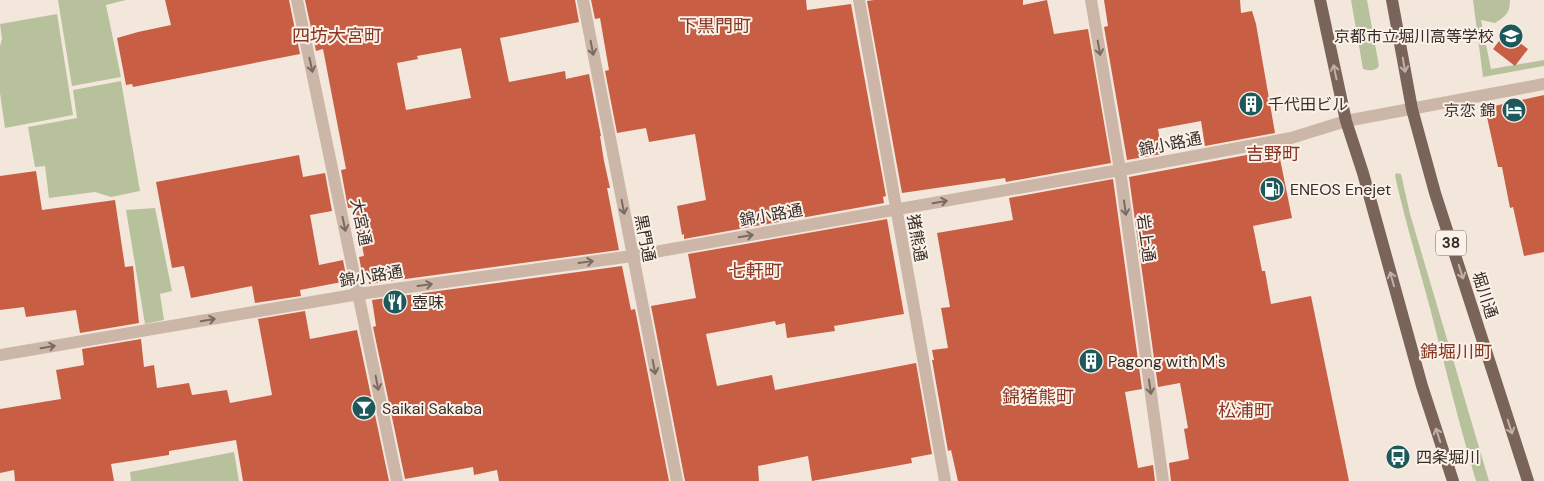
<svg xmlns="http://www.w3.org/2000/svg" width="1544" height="481" viewBox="0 0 1544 481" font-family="'DM Sans','Noto Sans JP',sans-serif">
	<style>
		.green { fill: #b7c29c }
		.building { fill: #c85f45; fill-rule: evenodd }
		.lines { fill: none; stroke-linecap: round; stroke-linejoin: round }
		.minor { stroke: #cbb6a8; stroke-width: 12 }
		.major { stroke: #7a6359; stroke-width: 12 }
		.oneway { stroke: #7a6a62 }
		.oneway2 { stroke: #c0b1a8 }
		.labels { text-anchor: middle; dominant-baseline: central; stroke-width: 4; stroke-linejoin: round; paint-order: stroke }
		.shield { fill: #faf1e9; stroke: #726762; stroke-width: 1 }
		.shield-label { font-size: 15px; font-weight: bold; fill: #382c28 }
		.poi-label { font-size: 16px; fill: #382c28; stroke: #faf1e9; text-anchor: start }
		.street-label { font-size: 16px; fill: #382c28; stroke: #faf1e9 }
		.neighbourhood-label { font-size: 18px; fill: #883420; stroke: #faf1e9 }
	</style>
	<rect width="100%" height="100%" fill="#f3e7dc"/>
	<!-- green -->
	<path class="green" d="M 58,0 L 126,0 L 106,5 L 121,77 L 72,86 Z
		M 1351,0 L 1367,0 L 1379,66 C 1376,71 1369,71 1363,69 Z
		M 1473,0 L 1510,0 C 1510,13 1506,16 1495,23 L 1481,20 L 1491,69 L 1544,60 L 1544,66 L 1483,77 Z
		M 57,14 L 73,115 L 5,128 L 0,93 L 0,46 L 2,39 L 0,24 Z
		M 121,81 L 140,191 L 111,197 L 95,192 L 49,198 L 45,166 L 35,167 L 28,127 L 77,118 L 73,90 Z
		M 1396,173 L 1401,174 L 1410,214 L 1489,481 L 1476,481 C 1459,424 1445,366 1430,308 C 1418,264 1405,220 1395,176 Z
		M 155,208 L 172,291 L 160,294 L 164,320 L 145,324 L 126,210 Z
		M 234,452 L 239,481 L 131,481 L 130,472 Z"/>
	<!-- building -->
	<path class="building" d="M 165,0 L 289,0 L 300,54 L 133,87 L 132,84 L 126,85 L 117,38 L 138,32 L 171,25 Z
		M 305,0 L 575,0 L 579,22 L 500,38 L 509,82 L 565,71 L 566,79 L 589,74 L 601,136 L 600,136 L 604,161 L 610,188 L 607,188 L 619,250 L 369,284 L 368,277 L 363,278 L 359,257 L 364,256 L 355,207 L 348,208 L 341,170 L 346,169 L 323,49 L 316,51 ZM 461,48 L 471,98 L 406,110 L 397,63 L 418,59 L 417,56 Z
		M 591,0 L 806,0 L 807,10 L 851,4 L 886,196 L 883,197 L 884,203 L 684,239 L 684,234 L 682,235 L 677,206 L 706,200 L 695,134 L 649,142 L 646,128 L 617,133 L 605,71 L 609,70 L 600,18 L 595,19 Z
		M 874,0 L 1023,0 L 1023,5 L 1047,0 L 1054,34 L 1088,29 L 1111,163 L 1006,182 L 1005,178 L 902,193 L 867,1 Z
		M 1104,0 L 1240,0 L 1241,13 L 1252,11 L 1256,24 L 1275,133 L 1205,146 L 1201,121 L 1158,129 L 1162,154 L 1127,160 L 1104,27 L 1108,26 Z
		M 1506,32 L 1528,49 L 1515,66 L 1493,49 Z
		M 1544,95 L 1544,252 L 1524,256 L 1513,207 L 1510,208 L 1502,167 L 1498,167 L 1485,108 Z
		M 1278,149 L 1292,218 L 1253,226 L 1262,271 L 1265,271 L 1271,304 L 1311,296 L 1349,481 L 1171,481 L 1169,463 L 1189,459 L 1184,429 L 1188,428 L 1180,383 L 1158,387 L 1129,177 Z
		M 299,155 L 303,177 L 325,173 L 332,211 L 310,215 L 319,265 L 343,260 L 347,281 L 300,290 L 301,296 L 255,303 L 252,286 L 191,298 L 184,266 L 172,268 L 156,182 Z
		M 36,171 L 42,210 L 115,200 L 125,267 L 133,266 L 139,323 L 80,333 L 76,310 L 26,317 L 24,307 L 0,310 L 0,176 Z
		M 1113,179 L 1142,389 L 1125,392 L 1138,468 L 1153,465 L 1155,481 L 958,481 L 951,450 L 948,451 L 932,360 L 934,360 L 932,350 L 948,348 L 941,308 L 950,307 L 937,233 L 1013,220 L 1009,198 Z
		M 887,219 L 904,314 L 834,326 L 835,331 L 787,338 L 785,323 L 776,325 L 775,321 L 706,334 L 717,386 L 772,375 L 775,390 L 916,363 L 932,454 L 911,458 L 912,463 L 812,481 L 808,456 L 758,466 L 759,481 L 685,481 L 651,306 L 696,298 L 688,254 Z
		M 622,266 L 631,310 L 635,309 L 669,481 L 499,481 L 497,470 L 474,475 L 473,467 L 405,479 L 373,327 L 376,326 L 372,300 Z
		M 305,311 L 310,339 L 357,330 L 389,481 L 243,481 L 236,440 L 169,451 L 169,455 L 111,464 L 114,481 L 15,481 L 14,470 L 0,473 L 0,409 L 61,399 L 56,370 L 84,365 L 82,349 L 141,339 L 144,367 L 154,365 L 157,388 L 189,383 L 192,395 L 227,390 L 230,403 L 272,395 L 258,319 Z"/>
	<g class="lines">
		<!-- minor -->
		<path class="minor" d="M 297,0 L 397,481
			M 583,0 L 677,481
			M 859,0 L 945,481
			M 1091,0 L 1120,170 L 1163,481
			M 0,355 L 359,294 L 632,256 L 1120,170 L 1291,138 L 1346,121 L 1544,84"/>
		<!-- major -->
		<path class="major" d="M 1320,0 L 1346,121 L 1363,173 L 1422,386 L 1453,481
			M 1392,0 L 1412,109 L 1435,193 L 1528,481"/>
	</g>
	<!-- one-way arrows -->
	<defs><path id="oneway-shaft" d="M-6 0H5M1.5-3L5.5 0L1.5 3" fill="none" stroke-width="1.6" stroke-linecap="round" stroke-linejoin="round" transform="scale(1.25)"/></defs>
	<g class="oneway">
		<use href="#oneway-shaft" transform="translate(592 48) rotate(79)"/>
		<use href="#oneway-shaft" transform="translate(1099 48) rotate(80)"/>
		<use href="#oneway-shaft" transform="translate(311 65) rotate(78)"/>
		<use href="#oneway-shaft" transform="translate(940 202) rotate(-10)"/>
		<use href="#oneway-shaft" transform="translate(623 207) rotate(79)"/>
		<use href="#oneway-shaft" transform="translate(1125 208) rotate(82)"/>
		<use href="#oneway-shaft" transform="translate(344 224) rotate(78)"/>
		<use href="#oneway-shaft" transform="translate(746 236) rotate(-10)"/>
		<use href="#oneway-shaft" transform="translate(586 262) rotate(-8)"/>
		<use href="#oneway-shaft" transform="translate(425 285) rotate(-8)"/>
		<use href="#oneway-shaft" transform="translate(208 320) rotate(-10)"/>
		<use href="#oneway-shaft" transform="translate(48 347) rotate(-10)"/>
		<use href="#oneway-shaft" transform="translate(654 367) rotate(79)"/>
		<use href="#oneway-shaft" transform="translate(377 383) rotate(79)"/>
		<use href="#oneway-shaft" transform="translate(1150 387) rotate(82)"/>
	</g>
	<g class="oneway2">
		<use href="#oneway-shaft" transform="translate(1404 65) rotate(80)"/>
		<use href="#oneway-shaft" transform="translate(1335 72) rotate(-102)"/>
		<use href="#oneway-shaft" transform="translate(1461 272) rotate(72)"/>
		<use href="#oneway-shaft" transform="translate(1392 279) rotate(-106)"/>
		<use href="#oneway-shaft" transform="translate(1510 427) rotate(72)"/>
		<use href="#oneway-shaft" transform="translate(1438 435) rotate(-108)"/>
	</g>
	<!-- icons -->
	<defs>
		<symbol id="school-disc" viewBox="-11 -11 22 22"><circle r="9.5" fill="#1d595a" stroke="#faf1e9"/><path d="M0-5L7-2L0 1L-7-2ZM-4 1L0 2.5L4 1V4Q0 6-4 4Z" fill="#fff"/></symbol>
		<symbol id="building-disc" viewBox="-11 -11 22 22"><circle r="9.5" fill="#1d595a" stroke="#faf1e9"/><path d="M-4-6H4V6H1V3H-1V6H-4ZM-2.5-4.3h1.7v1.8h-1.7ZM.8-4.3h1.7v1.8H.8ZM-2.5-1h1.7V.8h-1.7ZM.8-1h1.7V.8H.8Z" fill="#fff"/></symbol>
		<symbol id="hotel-disc" viewBox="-11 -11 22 22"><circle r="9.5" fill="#1d595a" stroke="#faf1e9"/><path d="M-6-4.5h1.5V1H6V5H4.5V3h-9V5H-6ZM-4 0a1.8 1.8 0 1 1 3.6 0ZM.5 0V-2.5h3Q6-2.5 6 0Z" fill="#fff"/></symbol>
		<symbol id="fuel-disc" viewBox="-11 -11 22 22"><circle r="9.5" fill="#1d595a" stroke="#faf1e9"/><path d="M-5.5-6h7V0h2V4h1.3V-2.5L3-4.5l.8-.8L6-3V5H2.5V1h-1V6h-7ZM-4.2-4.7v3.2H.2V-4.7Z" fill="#fff"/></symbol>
		<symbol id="restaurant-disc" viewBox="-11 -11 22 22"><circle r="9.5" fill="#1d595a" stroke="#faf1e9"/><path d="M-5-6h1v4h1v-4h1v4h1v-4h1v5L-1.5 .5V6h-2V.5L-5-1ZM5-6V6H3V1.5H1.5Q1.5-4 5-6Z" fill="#fff"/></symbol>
		<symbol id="bar-disc" viewBox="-11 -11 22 22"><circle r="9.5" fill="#1d595a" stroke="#faf1e9"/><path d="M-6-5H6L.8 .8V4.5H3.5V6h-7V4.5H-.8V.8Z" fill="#fff"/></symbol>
		<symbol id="bus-disc" viewBox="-11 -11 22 22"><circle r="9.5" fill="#1d595a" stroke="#faf1e9"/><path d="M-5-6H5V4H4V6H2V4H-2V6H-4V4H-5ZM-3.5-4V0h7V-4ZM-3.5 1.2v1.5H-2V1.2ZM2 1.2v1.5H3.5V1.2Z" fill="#fff"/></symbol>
	</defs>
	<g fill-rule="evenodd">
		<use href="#school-disc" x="1497" y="22" width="28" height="28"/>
		<use href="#building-disc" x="1237" y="90" width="28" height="28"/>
		<use href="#hotel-disc" x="1500" y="96" width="28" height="28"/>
		<use href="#fuel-disc" x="1258" y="175" width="28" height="28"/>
		<use href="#restaurant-disc" x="381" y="288" width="28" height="28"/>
		<use href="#building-disc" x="1077" y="347" width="28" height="28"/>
		<use href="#bar-disc" x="350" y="394" width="28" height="28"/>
		<use href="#bus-disc" x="1384" y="443" width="28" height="28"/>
	</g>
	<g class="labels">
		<!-- shield labels -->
		<rect class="shield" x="1436" y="230.5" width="30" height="25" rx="4"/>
		<g class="shield-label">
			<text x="1451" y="243">38</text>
		</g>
		<!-- poi labels -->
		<g class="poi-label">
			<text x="1494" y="36" text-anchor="end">京都市立堀川高等学校</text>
			<text x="1268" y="104">千代田ビル</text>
			<text x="1496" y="110" text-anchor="end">京恋 錦</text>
			<text x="1290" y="189">ENEOS Enejet</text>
			<text x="412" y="302">壺味</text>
			<text x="1108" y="361">Pagong with M's</text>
			<text x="382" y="408">Saikai Sakaba</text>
			<text x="1416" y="457">四条堀川</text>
		</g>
		<!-- street labels -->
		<g class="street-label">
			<text transform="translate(1170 144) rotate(-11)">錦小路通</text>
			<text transform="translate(771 215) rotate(-10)">錦小路通</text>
			<text transform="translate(361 222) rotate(78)">大宮通</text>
			<text transform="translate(645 238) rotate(79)">黒門通</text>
			<text transform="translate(917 238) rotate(80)">猪熊通</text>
			<text transform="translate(1146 238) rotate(82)">岩上通</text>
			<text transform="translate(371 276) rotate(-9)">錦小路通</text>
			<text transform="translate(1485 295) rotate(72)">堀川通</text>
		</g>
		<!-- neighbourhood labels -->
		<g class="neighbourhood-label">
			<text x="715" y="26">下黒門町</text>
			<text x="337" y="36">四坊大宮町</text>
			<text x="1273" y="154">吉野町</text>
			<text x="755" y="271">七軒町</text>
			<text x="1456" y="352">錦堀川町</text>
			<text x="1038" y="397">錦猪熊町</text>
			<text x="1245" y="411">松浦町</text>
		</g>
	</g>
</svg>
